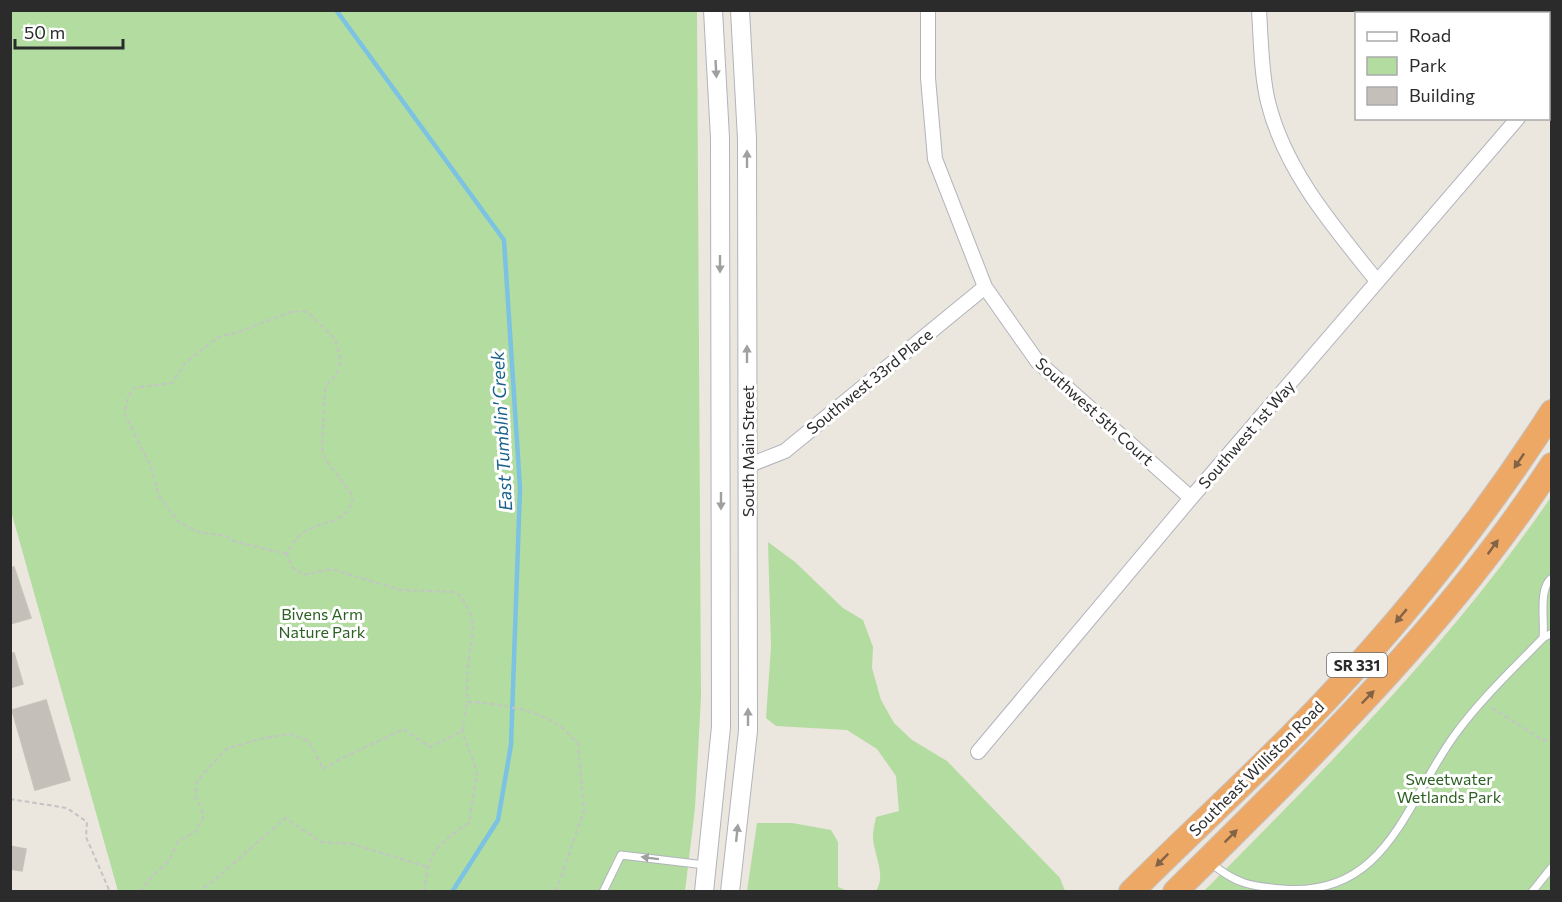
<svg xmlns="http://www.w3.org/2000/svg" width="1562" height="902" viewBox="0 0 1562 902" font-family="Commissioner,sans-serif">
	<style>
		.green { fill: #b2dca0 }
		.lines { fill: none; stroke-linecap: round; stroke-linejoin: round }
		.stream { stroke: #7cc2e3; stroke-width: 4.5 }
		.building { fill: #c4c0b9; stroke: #c6c2b8; stroke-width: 1.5 }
		.lane-casing { stroke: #b2b4bd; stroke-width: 9 }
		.street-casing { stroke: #b2b4bd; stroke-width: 16 }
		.secondary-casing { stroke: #b2b4bd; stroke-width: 20 }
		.highway-casing { stroke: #c4c4c4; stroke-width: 26 }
		.path { stroke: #c4c4c4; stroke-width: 2; stroke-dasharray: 4.5 3; stroke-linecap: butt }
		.lane { stroke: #fff; stroke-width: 7 }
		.street { stroke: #fff; stroke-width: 14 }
		.secondary { stroke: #fff; stroke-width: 18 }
		.highway { stroke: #eea866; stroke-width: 24 }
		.oneway { fill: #a0a0a0 }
		.oneway2 { fill: #836346 }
		.labels { text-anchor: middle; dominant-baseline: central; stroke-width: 6; stroke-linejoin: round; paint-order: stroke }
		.shield { fill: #fff; stroke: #6b6b6b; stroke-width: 1.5 }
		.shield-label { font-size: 15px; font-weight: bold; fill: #2b2b2b }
		.street-label { font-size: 16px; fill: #2b2b2b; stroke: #fff }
		.park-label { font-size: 16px; fill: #2c6122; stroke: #fff }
		.water-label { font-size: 18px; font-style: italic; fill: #1b618e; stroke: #fff }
	</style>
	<rect width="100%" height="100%" fill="#ebe6de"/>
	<!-- green -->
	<path class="green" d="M 10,11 L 697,11 L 701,697 L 695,808 L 685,891 L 118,891 L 11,511 Z
		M 1551,497 L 1551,891 L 1203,892 C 1327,767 1452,642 1551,497 Z
		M 768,542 L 795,562 L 843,608 L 863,620 L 873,647 L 872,668 L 881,700 L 894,723 L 912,740 L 947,761 L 1060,878 L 1065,891 L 876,891 C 887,874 873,854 873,836 C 873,830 875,823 876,817 L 899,811 L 896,776 L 877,749 L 847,730 L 776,726 L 766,718 L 771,647 Z
		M 757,823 L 792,823 L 831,830 L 838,842 L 838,887 L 848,891 L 747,891 Z"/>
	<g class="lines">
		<!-- stream -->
		<path class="stream" d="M 336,10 L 504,240 L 520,488 L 511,745 L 498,820 L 452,892"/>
	</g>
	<!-- building -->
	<path class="building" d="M 14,567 L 31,618 L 10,624 L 10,568 Z
		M 14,653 L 23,684 L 10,688 L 10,654 Z
		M 46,700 L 70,780 L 35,790 L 12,710 Z
		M 10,846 L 26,849 L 22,871 L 10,869 Z"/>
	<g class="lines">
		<defs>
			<path id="lane" d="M 1543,638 C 1545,621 1538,587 1552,578
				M 1211,863 C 1236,884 1250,886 1282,889 C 1386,898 1405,804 1454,736 C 1480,700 1513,669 1543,638 L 1552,633
				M 603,892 L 621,855 L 705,865
				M 1532,892 L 1552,867"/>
			<path id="street" d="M 928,10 L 928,78 L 935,159 L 985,287 L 1037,361 L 1191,498
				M 1259,10 C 1261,40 1261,73 1268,102 C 1285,171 1333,226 1377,281
				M 1548,72 L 1552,66
				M 1548,95 L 1552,97
				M 747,466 L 785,451 L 985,287
				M 978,752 L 1191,498 L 1518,118"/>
			<path id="secondary" d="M 704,892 L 721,727 L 720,138 L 713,10
				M 730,892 L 748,731 L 747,139 L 740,10"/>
			<path id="highway" d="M 1131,892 C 1187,836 1245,783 1300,727 C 1394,631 1479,526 1552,412
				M 1175,892 C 1310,758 1448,625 1552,465"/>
		</defs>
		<!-- lane casing -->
		<use href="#lane" class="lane-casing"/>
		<!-- street casing -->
		<use href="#street" class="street-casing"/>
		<!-- secondary casing -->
		<use href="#secondary" class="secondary-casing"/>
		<!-- highway casing -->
		<use href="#highway" class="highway-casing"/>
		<!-- path -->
		<path class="path" d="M 287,554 L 233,541 L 226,536 L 199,532 L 179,522 L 159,496 L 151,467 L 124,413 L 129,395 L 134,388 L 172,383 L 185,363 L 218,337 L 239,332 L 290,312 L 304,311 L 312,316 L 335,339 L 341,361 L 337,373 L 325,387 L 322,448 L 325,459 L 353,496 C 347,535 303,512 287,554 L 292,567 L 303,575 L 331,569 L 401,590 L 456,592 C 479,615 473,634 468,663 C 467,676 467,689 467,702
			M 1492,708 L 1544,741 L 1552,737
			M 10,799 L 67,808 L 87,822 L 86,837 L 110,892
			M 140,892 L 153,875 L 169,861 L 178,841 L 195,832 L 204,816 L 195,794 L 197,781 L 226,749 L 259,739 L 290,734 L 309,741 L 323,769 C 349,753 376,743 403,729 L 430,747 L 462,731 L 467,702 C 492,702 536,710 557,724 C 565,729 571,737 578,743 L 584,810 L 556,892
			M 197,892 L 212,882 L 285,818 L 321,842 L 353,844 L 427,867
			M 424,892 C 429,851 436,845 469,823 L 477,772 L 462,731"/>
		<!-- lane -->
		<use href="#lane" class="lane"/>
		<!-- street -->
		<use href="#street" class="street"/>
		<!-- secondary -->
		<use href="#secondary" class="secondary"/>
		<!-- highway -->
		<use href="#highway" class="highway"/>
	</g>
	<!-- one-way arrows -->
	<defs><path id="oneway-solid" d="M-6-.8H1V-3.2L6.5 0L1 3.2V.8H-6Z" transform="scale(1.5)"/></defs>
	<g class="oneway">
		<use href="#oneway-solid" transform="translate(716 69) rotate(87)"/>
		<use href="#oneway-solid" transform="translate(747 159) rotate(-90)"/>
		<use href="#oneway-solid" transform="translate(720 264) rotate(90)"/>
		<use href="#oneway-solid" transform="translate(747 354) rotate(-90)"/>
		<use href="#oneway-solid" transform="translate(721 501) rotate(90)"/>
		<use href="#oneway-solid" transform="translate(748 717) rotate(-90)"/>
		<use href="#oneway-solid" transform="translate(737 833) rotate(-84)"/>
		<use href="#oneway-solid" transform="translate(650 858) rotate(-173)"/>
	</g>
	<g class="oneway2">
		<use href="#oneway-solid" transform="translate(1519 461) rotate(124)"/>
		<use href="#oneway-solid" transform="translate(1493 547) rotate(-54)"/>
		<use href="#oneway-solid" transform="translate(1401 616) rotate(130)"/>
		<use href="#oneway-solid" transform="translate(1368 697) rotate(-46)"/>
		<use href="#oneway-solid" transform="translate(1231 836) rotate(-45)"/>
		<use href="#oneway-solid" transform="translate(1162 860) rotate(135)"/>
	</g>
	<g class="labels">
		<!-- shield labels -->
		<rect class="shield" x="1327" y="653" width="60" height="24" rx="4.5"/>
		<g class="shield-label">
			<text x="1357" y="665">SR 331</text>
		</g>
		<!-- street labels -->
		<g class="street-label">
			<text transform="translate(869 381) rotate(-39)">Southwest 33rd Place</text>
			<text transform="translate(1095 411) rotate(42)">Southwest 5th Court</text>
			<text transform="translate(1246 434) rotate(-49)">Southwest 1st Way</text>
			<text transform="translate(747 451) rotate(-90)">South Main Street</text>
			<text transform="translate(1256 768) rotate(-45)">Southeast Williston Road</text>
		</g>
		<!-- park labels -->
		<g class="park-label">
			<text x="322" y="613">Bivens Arm<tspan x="322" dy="18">Nature Park</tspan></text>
			<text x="1449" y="778">Sweetwater<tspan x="1449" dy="18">Wetlands Park</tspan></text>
		</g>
		<!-- water labels -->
		<g class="water-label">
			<text transform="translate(501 431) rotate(-93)">East Tumblin' Creek</text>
		</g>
	</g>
	<!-- border -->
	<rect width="1562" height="902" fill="none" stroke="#2b2b2b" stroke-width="24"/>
	<!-- legend -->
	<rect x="1355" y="12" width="195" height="108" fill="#ffffff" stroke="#aaaaaa" stroke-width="1.5"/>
	<rect x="1367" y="32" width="30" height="9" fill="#ffffff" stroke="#aaaaaa" stroke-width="1.5"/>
	<text x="1409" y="42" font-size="18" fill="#2b2b2b">Road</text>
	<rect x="1367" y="57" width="30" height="18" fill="#b2dca0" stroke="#aaaaaa" stroke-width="1.5"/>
	<text x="1409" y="72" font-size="18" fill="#2b2b2b">Park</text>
	<rect x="1367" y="87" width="30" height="18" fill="#c4c0b9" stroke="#aaaaaa" stroke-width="1.5"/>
	<text x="1409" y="102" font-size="18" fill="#2b2b2b">Building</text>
	<!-- scale -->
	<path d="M15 39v9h108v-9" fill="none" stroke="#2b2b2b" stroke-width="3"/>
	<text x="24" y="39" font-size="18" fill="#2b2b2b" stroke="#ffffff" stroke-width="4.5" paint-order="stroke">50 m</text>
</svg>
